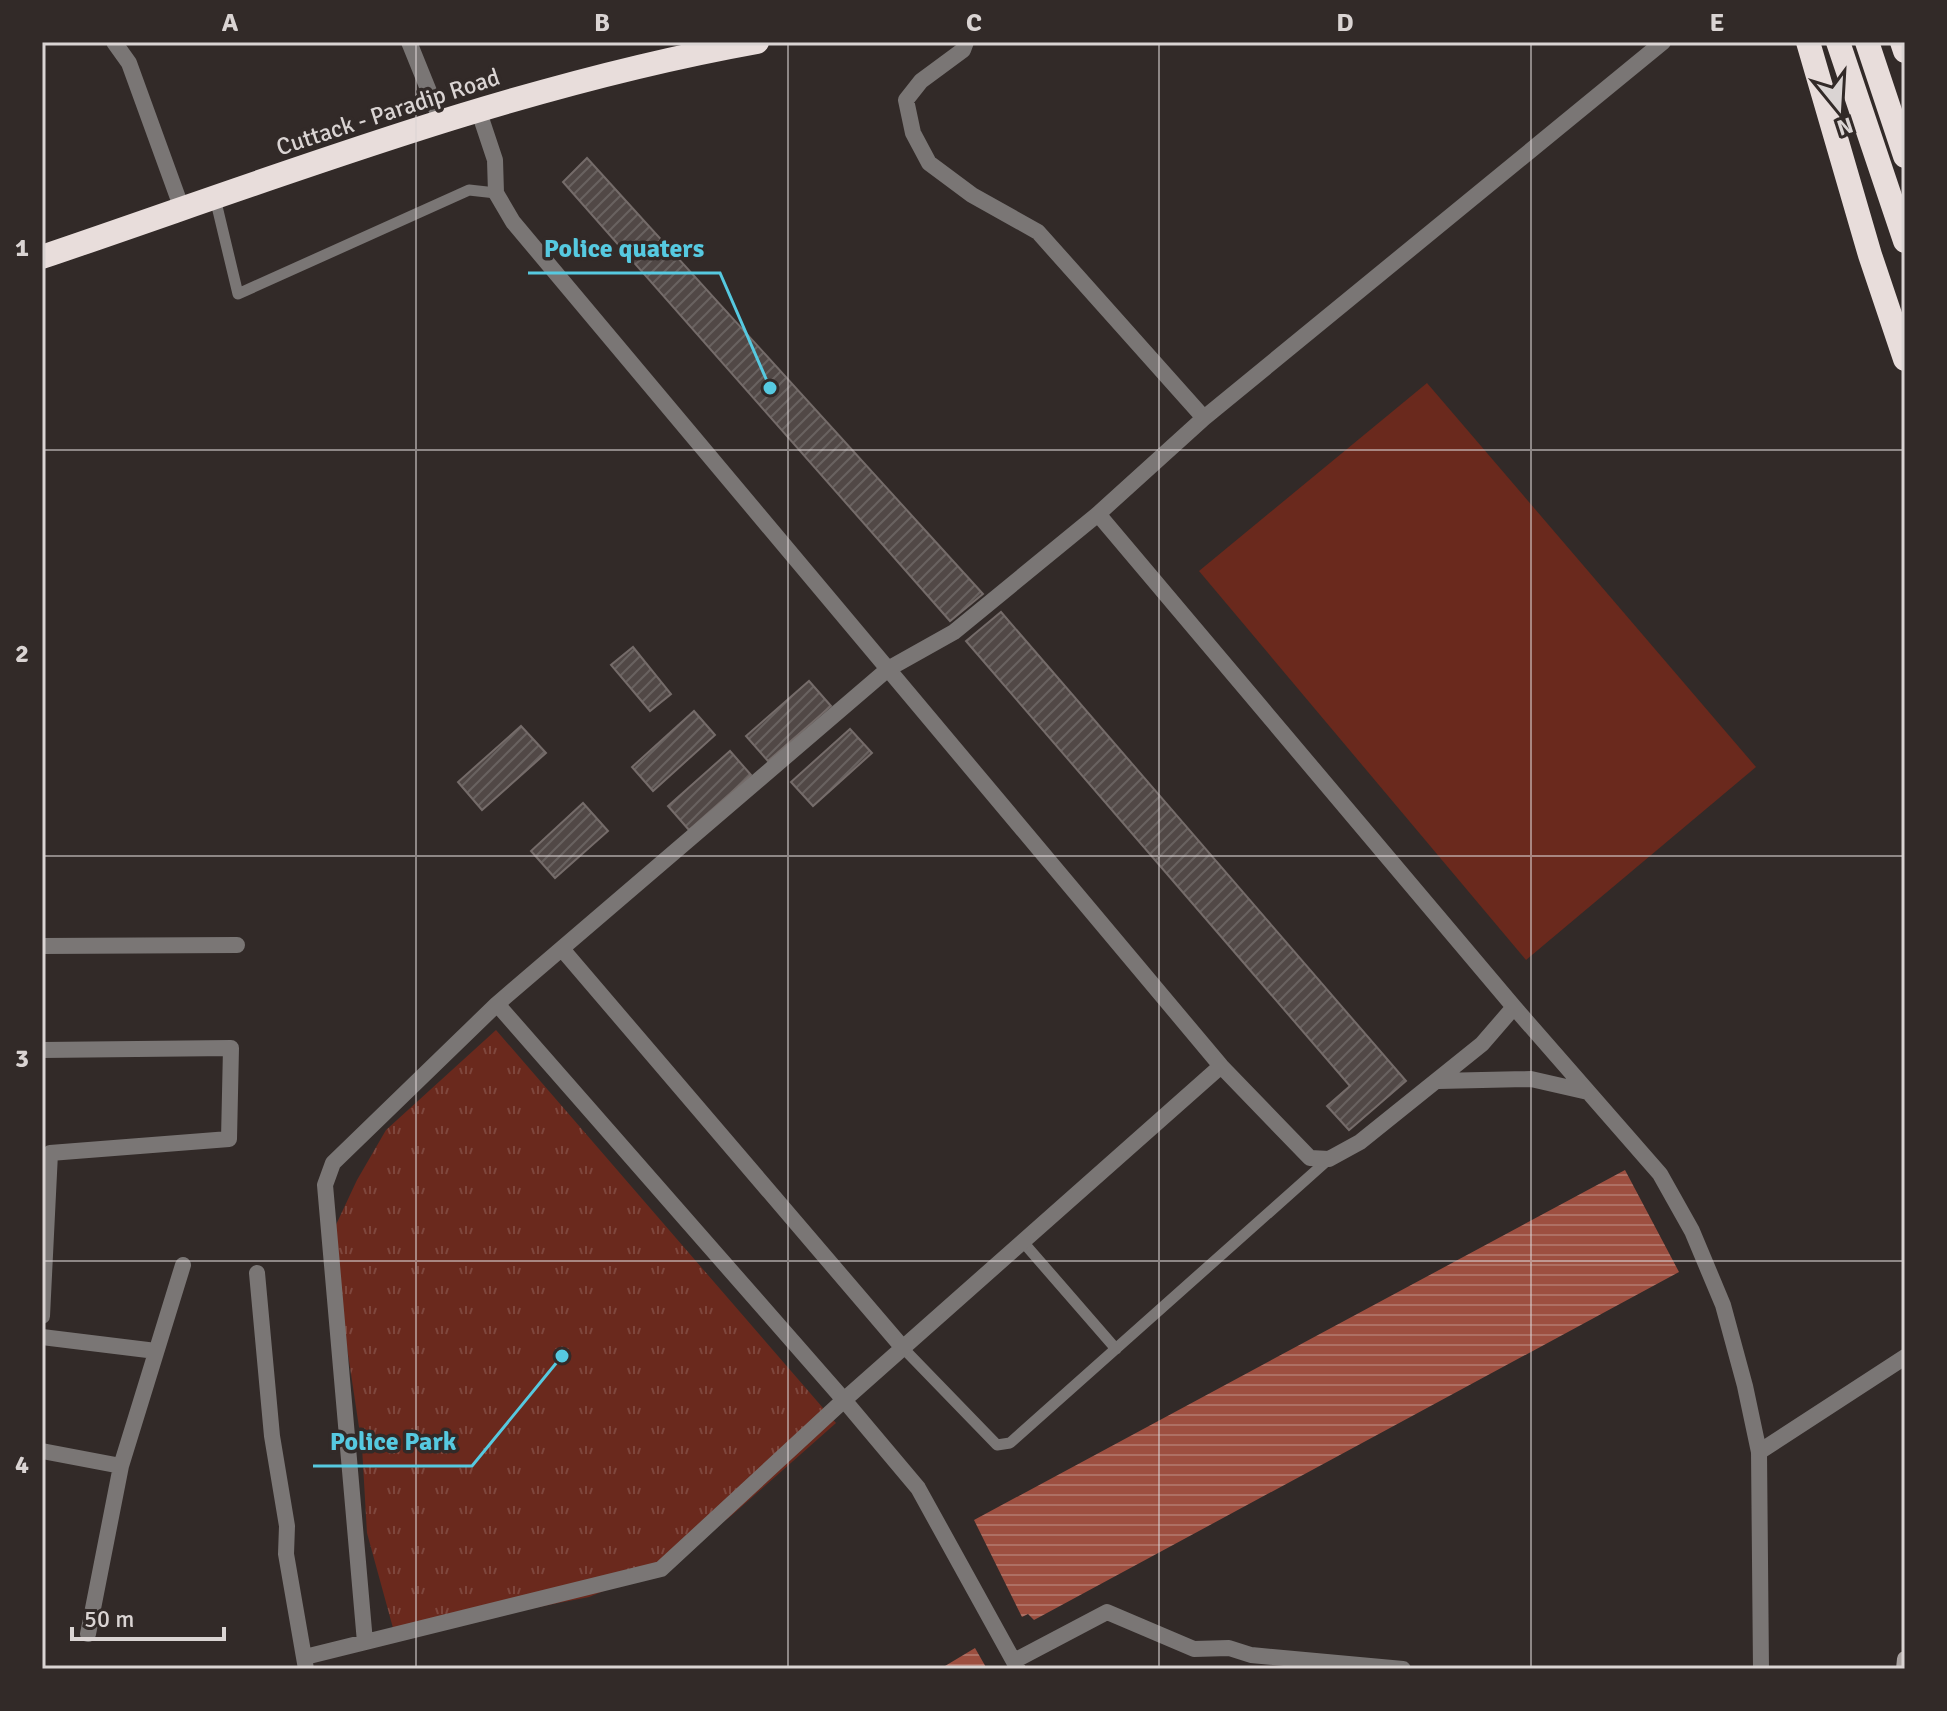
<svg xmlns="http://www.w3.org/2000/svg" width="1947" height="1711" viewBox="0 0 1947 1711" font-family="Signika,sans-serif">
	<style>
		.park { fill: url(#park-tufts) }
		.pitch { fill: #6a291d }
		.water { fill: url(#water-rules) }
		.building { fill: url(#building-hatch); stroke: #756c6a; stroke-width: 2 }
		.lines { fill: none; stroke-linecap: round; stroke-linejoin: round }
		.lane { stroke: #7a7675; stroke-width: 11 }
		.street { stroke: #7a7675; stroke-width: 16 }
		.secondary { stroke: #a7a09e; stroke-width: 16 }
		.highway { stroke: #e8dddb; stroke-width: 24 }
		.grid { fill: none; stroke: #dad4d3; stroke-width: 2; stroke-opacity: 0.55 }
		.labels { text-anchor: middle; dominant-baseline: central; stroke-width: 7; stroke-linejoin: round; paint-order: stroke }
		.street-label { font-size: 24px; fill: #dad4d3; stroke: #322a28 }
		.leader { fill: none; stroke: #56c9e0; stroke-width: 3 }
		.callout-dot { fill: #56c9e0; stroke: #322a28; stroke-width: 3 }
		.callout-label { font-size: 26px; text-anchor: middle; font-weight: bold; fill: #56c9e0; stroke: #322a28; stroke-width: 7; stroke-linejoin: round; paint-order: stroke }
		.neatline { fill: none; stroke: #dad4d3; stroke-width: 3 }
		.grid-label { font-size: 26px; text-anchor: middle; font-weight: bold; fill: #dad4d3 }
	</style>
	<defs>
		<pattern id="park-tufts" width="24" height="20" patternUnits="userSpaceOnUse" patternTransform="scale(2)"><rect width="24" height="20" fill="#6a291d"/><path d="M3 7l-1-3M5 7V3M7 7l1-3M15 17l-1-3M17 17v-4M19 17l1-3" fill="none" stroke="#7f473d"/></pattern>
		<pattern id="water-rules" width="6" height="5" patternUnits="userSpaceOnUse" patternTransform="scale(2)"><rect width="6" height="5" fill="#9d4f40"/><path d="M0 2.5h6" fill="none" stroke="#ae7064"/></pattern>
		<pattern id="building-hatch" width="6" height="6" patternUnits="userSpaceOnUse" patternTransform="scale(2)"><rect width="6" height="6" fill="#514846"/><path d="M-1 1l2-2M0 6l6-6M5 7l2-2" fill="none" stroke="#696260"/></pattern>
	</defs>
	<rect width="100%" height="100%" fill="#322a28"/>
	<!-- park -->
	<path class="park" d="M 496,1030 L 836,1423 L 731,1516 L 665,1566 L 589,1597 L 462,1622 L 393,1628 L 367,1533 L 362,1447 L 343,1321 L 334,1229 L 357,1180 L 386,1130 Z"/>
	<!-- pitch -->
	<path class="pitch" d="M 1427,383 L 1756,767 L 1526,960 L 1199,571 Z"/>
	<!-- water -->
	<path class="water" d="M 1625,1170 L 1679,1272 L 1034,1620 L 1028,1614 L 1022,1617 L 974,1520 Z
		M 975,1648 L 987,1669 L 940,1669 Z"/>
	<!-- building -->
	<path class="building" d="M 587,158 L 983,594 L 950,621 L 563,182 Z
		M 1001,612 L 1406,1081 L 1349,1130 L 1327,1106 L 1350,1086 L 966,641 Z
		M 633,647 L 671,694 L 650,711 L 611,665 Z
		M 809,681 L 831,706 L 768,761 L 746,736 Z
		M 694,711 L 715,735 L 653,791 L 632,767 Z
		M 521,726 L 546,753 L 482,810 L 458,782 Z
		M 850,729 L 872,753 L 813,806 L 791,782 Z
		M 730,751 L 751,775 L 689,830 L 668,806 Z
		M 583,803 L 608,831 L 555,878 L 531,851 Z"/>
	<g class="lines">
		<!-- lane -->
		<path class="lane" d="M 215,198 L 238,294 L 469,190 L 496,193
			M 1023,1242 L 1116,1349
			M 903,1348 L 997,1445 L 1010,1443 L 1329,1159"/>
		<!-- street -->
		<path class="street" d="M 114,42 L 129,63 L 182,209
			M 409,42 L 441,121
			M 966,42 L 963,50 L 921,81 L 906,100 L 913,133 L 929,163 L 972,195 L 1038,232 L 1204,418
			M 478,109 L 495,160 L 496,193 L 513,222 L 1221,1066 L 1310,1158 L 1329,1159 L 1360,1142 L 1482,1044 L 1514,1007
			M 1098,514 L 1514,1007 L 1660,1174 L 1692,1231 L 1723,1305 L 1745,1386 L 1759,1452 L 1761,1669
			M 42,946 L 237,945
			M 562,949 L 903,1348
			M 497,1004 L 844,1400 L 918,1488 L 1018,1669
			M 42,1050 L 231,1048 L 229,1139 L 50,1153 L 42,1316
			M 1438,1081 L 1531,1079 L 1588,1092
			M 257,1273 L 272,1436 L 287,1526 L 286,1554 L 306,1669
			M 42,1337 L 156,1351
			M 42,1451 L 121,1466 L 88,1634
			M 1759,1452 L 1905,1357
			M 121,1466 L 183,1265
			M 365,1642 L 325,1185 L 333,1163 L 497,1004 L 888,669 L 954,632 L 1098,514 L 1204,418 L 1663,42
			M 305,1657 L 661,1569 L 844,1400 L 1221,1066
			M 1014,1661 L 1107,1612 L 1194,1649 L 1229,1648 L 1251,1655 L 1403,1669"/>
		<!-- secondary -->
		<path class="secondary" d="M 1904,1669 L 1905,1659"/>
		<!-- highway -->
		<path class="highway" d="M 1808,42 L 1870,255 L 1905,359
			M 1838,42 L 1905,241
			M 1867,42 L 1905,156
			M 1902,42 L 1905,51
			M 42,257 C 278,177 512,86 757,42"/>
	</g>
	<!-- grid -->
	<path class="grid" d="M 416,42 L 416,1669M 788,42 L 788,1669M 1159,42 L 1159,1669M 1531,42 L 1531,1669M 42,450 L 1905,450M 42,856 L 1905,856M 42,1261 L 1905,1261"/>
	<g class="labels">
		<!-- street labels -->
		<g class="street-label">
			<text transform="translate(388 112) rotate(-18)">Cuttack - Paradip Road</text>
		</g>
	</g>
	<!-- callouts -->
	<path class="leader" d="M770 388L720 273H528M562 1356L472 1466H313"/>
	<g class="callout-dot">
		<circle cx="770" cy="388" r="8"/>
		<circle cx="562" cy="1356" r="8"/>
	</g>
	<g class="callout-label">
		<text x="624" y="257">Police quaters</text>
		<text x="393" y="1450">Police Park</text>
	</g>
	<!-- border -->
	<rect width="1947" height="1711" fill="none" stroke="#322a28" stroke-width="88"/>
	<!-- north arrow -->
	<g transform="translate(1839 108) rotate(162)" stroke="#322a28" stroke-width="6" paint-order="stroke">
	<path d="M0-6L14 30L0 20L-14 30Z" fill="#dad4d3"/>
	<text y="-12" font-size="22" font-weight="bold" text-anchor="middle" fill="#dad4d3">N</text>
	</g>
	<!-- scale -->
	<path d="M72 1627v12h152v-12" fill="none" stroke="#dad4d3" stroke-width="4"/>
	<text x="84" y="1627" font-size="24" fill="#dad4d3" stroke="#322a28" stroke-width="6" paint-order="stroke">50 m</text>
	<rect x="44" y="44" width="1859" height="1623" class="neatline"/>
	<g class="grid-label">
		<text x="230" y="31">A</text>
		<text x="602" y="31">B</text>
		<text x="974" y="31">C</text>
		<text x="1345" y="31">D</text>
		<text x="1717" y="31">E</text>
		<text x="22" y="256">1</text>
		<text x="22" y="662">2</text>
		<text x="22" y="1067">3</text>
		<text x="22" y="1473">4</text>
	</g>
</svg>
